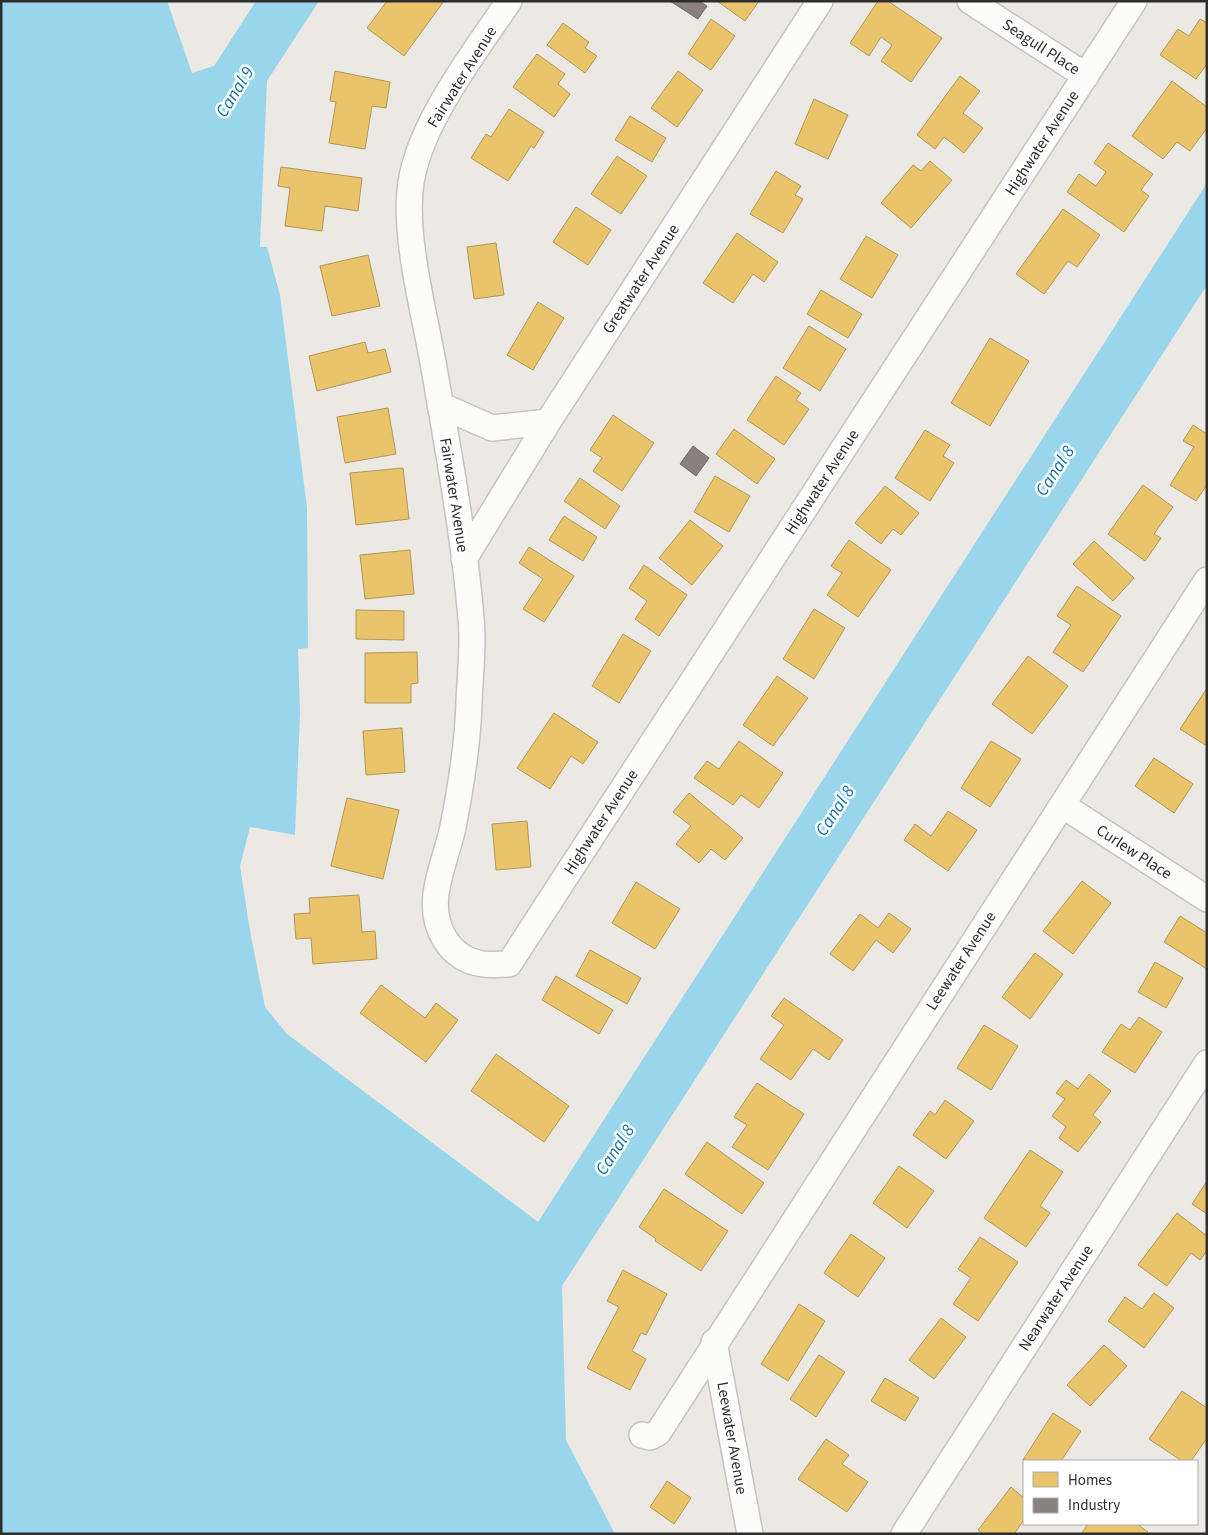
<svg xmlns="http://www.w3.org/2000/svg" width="1208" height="1535" viewBox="0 0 1208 1535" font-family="'Source Sans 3',sans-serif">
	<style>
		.water { fill: #99d6ec }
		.homes { fill: #e9c46a; stroke: #b19758 }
		.industry { fill: #8a817c; stroke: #6e6865 }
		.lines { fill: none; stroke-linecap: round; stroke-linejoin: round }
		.minor-casing { stroke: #c5c4c5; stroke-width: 28 }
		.minor { stroke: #fcfcfb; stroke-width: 25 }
		.labels { text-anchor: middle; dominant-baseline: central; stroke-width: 5; stroke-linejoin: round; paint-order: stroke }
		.street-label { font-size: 16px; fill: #2e2e2e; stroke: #fff }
		.water-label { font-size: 18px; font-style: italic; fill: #0d6fa3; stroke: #fff }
	</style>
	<rect width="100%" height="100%" fill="#ece8e4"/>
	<!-- water -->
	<path class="water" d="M 1,1 L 167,1 L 192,73 L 214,66 L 256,1 L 319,1 L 267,81 L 260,247 L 267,247 L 280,295 L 307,508 L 308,648 L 298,649 L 300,713 L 295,835 L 250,827 L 240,866 L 250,931 L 265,1007 L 287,1034 L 538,1222 L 1207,183 L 1207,285 L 562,1286 L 566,1440 L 615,1534 L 1,1534 Z"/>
	<!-- homes -->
	<path class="homes" d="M 387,1 L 444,1 L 404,56 L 367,28 Z
		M 717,1 L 759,1 L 745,21 Z
		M 878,1 L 888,1 L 942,38 L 911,82 L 881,61 L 892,45 L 881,37 L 869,56 L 850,43 Z
		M 711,19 L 735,36 L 711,70 L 688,54 Z
		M 1200,19 L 1207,23 L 1207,64 L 1196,79 L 1160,55 L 1178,29 L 1189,36 Z
		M 563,23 L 589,42 L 585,48 L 597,56 L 585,73 L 547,45 Z
		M 537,54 L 565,74 L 558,84 L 570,94 L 554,117 L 513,87 Z
		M 335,71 L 390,82 L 386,108 L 372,106 L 365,149 L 329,143 L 336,102 L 330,101 Z
		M 678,71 L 703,90 L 677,127 L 651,108 Z
		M 960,76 L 980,91 L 963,113 L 983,128 L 964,153 L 944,137 L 935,149 L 917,135 Z
		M 1172,81 L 1207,107 L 1207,128 L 1190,151 L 1177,142 L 1163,159 L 1132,136 Z
		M 814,99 L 848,115 L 828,159 L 795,144 Z
		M 509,109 L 544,132 L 534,148 L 531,146 L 508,181 L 471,158 L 486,134 L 491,137 Z
		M 630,116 L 666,138 L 652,162 L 615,140 Z
		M 1108,143 L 1153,174 L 1141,190 L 1149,196 L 1124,232 L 1067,192 L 1079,174 L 1096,186 L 1106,172 L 1094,163 Z
		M 617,156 L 647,176 L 621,214 L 591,194 Z
		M 930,161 L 952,180 L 911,228 L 881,203 L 913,165 L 921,171 Z
		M 281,167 L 362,178 L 358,211 L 325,206 L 322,231 L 285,226 L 290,188 L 278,186 Z
		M 776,171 L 801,186 L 795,195 L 803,199 L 783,233 L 750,214 Z
		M 576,207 L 611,230 L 588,265 L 553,242 Z
		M 1063,209 L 1100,235 L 1077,267 L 1068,261 L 1044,294 L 1016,274 Z
		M 737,233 L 778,262 L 764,282 L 753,274 L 733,303 L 703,283 Z
		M 866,236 L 898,255 L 872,298 L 840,279 Z
		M 496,243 L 504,295 L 474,299 L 467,247 Z
		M 368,255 L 380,306 L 332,316 L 320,266 Z
		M 821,290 L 862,314 L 848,338 L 807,314 Z
		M 538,302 L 564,318 L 533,370 L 507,355 Z
		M 809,326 L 846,349 L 820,391 L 783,368 Z
		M 990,338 L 1029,361 L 990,426 L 951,403 Z
		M 365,342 L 368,353 L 385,349 L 391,372 L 317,391 L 309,356 Z
		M 776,376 L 801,393 L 796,400 L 809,409 L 784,445 L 747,420 Z
		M 388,408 L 396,454 L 345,463 L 337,417 Z
		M 613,415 L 654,443 L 622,491 L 593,471 L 602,458 L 590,450 Z
		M 1193,425 L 1207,434 L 1207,485 L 1196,501 L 1170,485 L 1194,447 L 1183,441 Z
		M 734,429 L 775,459 L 757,484 L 716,454 Z
		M 925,430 L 950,445 L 943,456 L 954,463 L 930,501 L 895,478 Z
		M 403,468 L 409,519 L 356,525 L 350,473 Z
		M 715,476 L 750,496 L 729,532 L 694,512 Z
		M 580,478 L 620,506 L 605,529 L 564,501 Z
		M 1143,485 L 1173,507 L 1154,534 L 1161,538 L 1145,561 L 1108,534 Z
		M 885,486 L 919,513 L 901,535 L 893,529 L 881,544 L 855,523 Z
		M 564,516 L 597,537 L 583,561 L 549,540 Z
		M 690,520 L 723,546 L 692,585 L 659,558 Z
		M 849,540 L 891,570 L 858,617 L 827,595 L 842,573 L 831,566 Z
		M 1094,541 L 1134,578 L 1113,601 L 1073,564 Z
		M 529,547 L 574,576 L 544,622 L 523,609 L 543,579 L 519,563 Z
		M 410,550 L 414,594 L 365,599 L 360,555 Z
		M 644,565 L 687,595 L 659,636 L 635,619 L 647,601 L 629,588 Z
		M 1077,586 L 1121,616 L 1083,672 L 1053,652 L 1071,625 L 1057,616 Z
		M 814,609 L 845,628 L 814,679 L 783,659 Z
		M 356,610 L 404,611 L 404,640 L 356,639 Z
		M 623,634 L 651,651 L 619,703 L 592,686 Z
		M 417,652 L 418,683 L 411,684 L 411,703 L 365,703 L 365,653 Z
		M 1028,656 L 1068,686 L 1032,734 L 992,704 Z
		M 777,676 L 808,698 L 773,746 L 743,725 Z
		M 1207,688 L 1207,746 L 1180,729 Z
		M 554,713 L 598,742 L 583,764 L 571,756 L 550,789 L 517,768 Z
		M 402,728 L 405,772 L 366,775 L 363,731 Z
		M 739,741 L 783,773 L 759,808 L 741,795 L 733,805 L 694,778 L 707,761 L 719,769 Z
		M 991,741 L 1021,759 L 990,807 L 961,788 Z
		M 1154,758 L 1193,784 L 1174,813 L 1135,786 Z
		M 689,793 L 743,838 L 725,860 L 711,849 L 699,863 L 676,844 L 691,826 L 673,812 Z
		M 347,798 L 399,810 L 383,879 L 331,866 Z
		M 948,811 L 977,830 L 948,871 L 904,840 L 915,824 L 931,836 Z
		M 527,821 L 531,867 L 496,870 L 492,824 Z
		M 1082,881 L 1111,903 L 1073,954 L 1043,931 Z
		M 636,882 L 680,909 L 655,949 L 612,923 Z
		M 359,895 L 362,932 L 375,931 L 377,959 L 313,964 L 311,938 L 296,939 L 294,914 L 310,913 L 309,898 Z
		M 889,913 L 911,929 L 893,953 L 876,940 L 853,971 L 830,954 L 860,914 L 878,928 Z
		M 1180,916 L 1207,933 L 1207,969 L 1164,942 Z
		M 590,950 L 641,978 L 627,1004 L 576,976 Z
		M 1035,953 L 1063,974 L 1030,1019 L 1002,997 Z
		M 1155,962 L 1183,978 L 1166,1008 L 1138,992 Z
		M 556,976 L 613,1010 L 599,1034 L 542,1000 Z
		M 381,985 L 425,1018 L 436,1003 L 458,1020 L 426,1062 L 360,1013 Z
		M 784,998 L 843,1040 L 829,1060 L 813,1049 L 791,1080 L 760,1059 L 784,1025 L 771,1016 Z
		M 1139,1017 L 1162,1032 L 1135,1073 L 1102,1052 L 1121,1024 L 1130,1030 Z
		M 984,1025 L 1018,1046 L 991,1090 L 957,1068 Z
		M 496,1054 L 569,1106 L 544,1142 L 471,1091 Z
		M 1089,1074 L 1111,1091 L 1093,1115 L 1101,1122 L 1078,1152 L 1059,1138 L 1066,1127 L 1052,1116 L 1065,1099 L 1056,1093 L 1066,1080 L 1078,1089 Z
		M 757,1083 L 804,1114 L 768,1170 L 732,1147 L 747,1125 L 734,1117 Z
		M 945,1100 L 974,1121 L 946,1159 L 913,1135 L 930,1111 L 935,1115 Z
		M 707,1142 L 764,1183 L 742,1214 L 685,1174 Z
		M 1030,1150 L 1063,1172 L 1040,1206 L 1050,1213 L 1026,1247 L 984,1218 Z
		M 899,1166 L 934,1191 L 907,1228 L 873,1203 Z
		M 1207,1181 L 1207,1214 L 1192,1204 Z
		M 664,1189 L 728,1231 L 701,1271 L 655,1241 L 656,1239 L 639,1227 Z
		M 1177,1213 L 1207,1236 L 1207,1251 L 1200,1260 L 1191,1253 L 1167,1286 L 1138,1265 Z
		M 851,1234 L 885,1258 L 858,1297 L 824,1273 Z
		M 980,1237 L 1018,1262 L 978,1321 L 953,1304 L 971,1278 L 958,1269 Z
		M 623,1270 L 667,1294 L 646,1335 L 641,1333 L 632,1351 L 646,1359 L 630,1390 L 587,1368 L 619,1307 L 607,1301 Z
		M 1154,1293 L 1174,1308 L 1144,1348 L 1108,1321 L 1125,1297 L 1142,1309 Z
		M 799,1304 L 825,1321 L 788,1381 L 761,1364 Z
		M 941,1318 L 966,1337 L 934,1379 L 909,1360 Z
		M 1104,1345 L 1127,1366 L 1090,1406 L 1067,1385 Z
		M 819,1355 L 845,1372 L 816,1417 L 790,1399 Z
		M 885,1378 L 919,1398 L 905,1421 L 871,1401 Z
		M 1182,1391 L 1207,1408 L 1207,1438 L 1191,1461 L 1182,1461 L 1149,1439 Z
		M 1053,1413 L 1081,1431 L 1061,1461 L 1024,1461 L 1023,1460 Z
		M 826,1439 L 849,1455 L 842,1464 L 868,1482 L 847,1512 L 798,1479 Z
		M 667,1481 L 691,1498 L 674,1524 L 650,1507 Z
		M 1011,1487 L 1024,1498 L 1024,1520 L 1014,1534 L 983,1534 L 978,1530 Z
		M 1088,1524 L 1137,1524 L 1148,1532 L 1146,1534 L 1081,1534 Z"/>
	<!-- industry -->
	<path class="industry" d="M 670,1 L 699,1 L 707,6 L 698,19 Z
		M 693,446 L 709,458 L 696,476 L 680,464 Z"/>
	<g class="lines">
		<defs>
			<path id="minor" d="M 509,1 C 474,54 415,128 410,191 C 405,243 425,315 434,368 C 448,449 464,536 471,618 C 474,645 470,675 469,702 C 468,744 461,786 453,827 C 448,850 439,871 436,894 C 432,926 448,959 483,964 C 491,965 501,964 509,964 L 1134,1
				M 970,1 L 1086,76
				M 440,405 L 492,428 L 548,422
				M 464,559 L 548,422 L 820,1
				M 1062,805 L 1207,899
				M 714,1342 L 750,1534
				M 642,1435 L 650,1437 L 658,1433 L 1207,580
				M 904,1534 L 1207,1063"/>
		</defs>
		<!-- minor casing -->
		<use href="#minor" class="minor-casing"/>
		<!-- minor -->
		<use href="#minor" class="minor"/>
	</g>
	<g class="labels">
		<!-- street labels -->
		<g class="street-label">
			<text transform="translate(1041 47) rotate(33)">Seagull Place</text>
			<text transform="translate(462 77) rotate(-58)">Fairwater Avenue</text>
			<text transform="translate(1042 143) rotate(-57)">Highwater Avenue</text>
			<text transform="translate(641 279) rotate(-57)">Greatwater Avenue</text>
			<text transform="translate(822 482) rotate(-57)">Highwater Avenue</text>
			<text transform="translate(454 495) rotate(81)">Fairwater Avenue</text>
			<text transform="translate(601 822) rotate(-57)">Highwater Avenue</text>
			<text transform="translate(1134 852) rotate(33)">Curlew Place</text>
			<text transform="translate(961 961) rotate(-57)">Leewater Avenue</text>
			<text transform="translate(1056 1298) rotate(-57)">Nearwater Avenue</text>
			<text transform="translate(732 1438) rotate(80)">Leewater Avenue</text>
		</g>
		<!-- water labels -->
		<g class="water-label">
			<text transform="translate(235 92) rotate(-58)">Canal 9</text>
			<text transform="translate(1055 471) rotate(-57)">Canal 8</text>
			<text transform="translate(835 811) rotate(-57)">Canal 8</text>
			<text transform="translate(615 1150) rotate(-57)">Canal 8</text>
		</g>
	</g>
	<!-- border -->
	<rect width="1208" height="1535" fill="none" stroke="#2e2e2e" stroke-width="5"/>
	<!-- legend -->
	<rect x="1023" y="1460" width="175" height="65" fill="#ffffff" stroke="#ababab"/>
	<rect x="1033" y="1472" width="25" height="15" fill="#e9c46a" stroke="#ababab"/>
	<text x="1068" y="1485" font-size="15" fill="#2e2e2e">Homes</text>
	<rect x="1033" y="1498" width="25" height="15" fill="#8a817c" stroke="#ababab"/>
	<text x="1068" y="1510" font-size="15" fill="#2e2e2e">Industry</text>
</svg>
